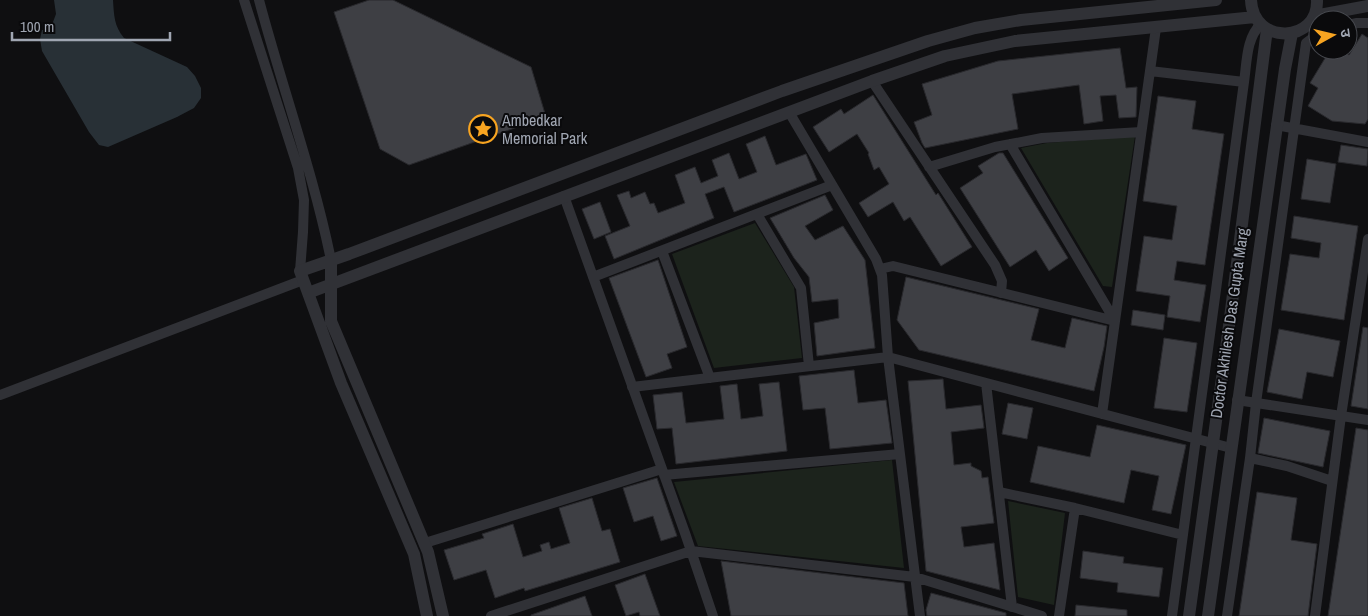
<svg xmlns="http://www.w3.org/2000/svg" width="1368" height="616" viewBox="0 0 1368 616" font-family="'Archivo Narrow','Noto Sans Devanagari',sans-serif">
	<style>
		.green { fill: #1c231c }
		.water { fill: #283036 }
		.building { fill: #3e3f44; stroke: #29292d }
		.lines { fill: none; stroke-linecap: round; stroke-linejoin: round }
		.minor { stroke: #303136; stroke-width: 10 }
		.tertiary { stroke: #303136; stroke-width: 12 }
		.labels { text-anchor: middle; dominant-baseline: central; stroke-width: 4; stroke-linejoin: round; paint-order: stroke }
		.poi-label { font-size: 16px; fill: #a0a6b2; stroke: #0a0a0c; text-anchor: start }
		.street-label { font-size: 16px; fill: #a0a6b2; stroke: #0a0a0c }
	</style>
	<rect width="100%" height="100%" fill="#0f0f11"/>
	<!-- green -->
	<path class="green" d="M 1135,136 L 1112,287 L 1103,286 L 1021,148 L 1047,143 Z
		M 755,223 L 794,287 L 802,358 L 714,368 L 672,254 Z
		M 892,460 L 904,568 L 698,546 L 674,482 Z
		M 1008,501 L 1065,513 L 1054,605 L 1018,597 Z"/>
	<!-- water -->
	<path class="water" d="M 54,0 L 113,0 C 114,15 114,26 124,38 L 187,67 L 195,76 L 201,88 L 201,98 L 194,108 L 177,117 L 108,147 L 99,145 L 89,132 L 42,51 L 40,39 L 42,30 L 50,30 L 56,14 Z"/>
	<!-- building -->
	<path class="building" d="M 369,0 L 393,0 L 531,67 L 546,117 L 409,165 L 380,149 L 334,12 Z
		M 1362,34 L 1368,38 L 1368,119 L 1365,124 L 1332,121 L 1308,106 L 1318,88 L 1310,83 L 1330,50 L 1342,50 L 1349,55 Z
		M 1120,48 L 1126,88 L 1137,87 L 1136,117 L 1119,118 L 1116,95 L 1100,96 L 1103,121 L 1084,124 L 1079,85 L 1012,94 L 1018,129 L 925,148 L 922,143 L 914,122 L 932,115 L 922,84 L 998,61 Z
		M 873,95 L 936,195 L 938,193 L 972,247 L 941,266 L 910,217 L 904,221 L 893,202 L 868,217 L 859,203 L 889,184 L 879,167 L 874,170 L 868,154 L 869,153 L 857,134 L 829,152 L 813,127 L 841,109 L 844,114 Z
		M 1158,96 L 1196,101 L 1192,129 L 1224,134 L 1205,265 L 1177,261 L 1174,280 L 1206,285 L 1200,322 L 1167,317 L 1170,296 L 1136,291 L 1144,236 L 1172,240 L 1177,206 L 1143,201 Z
		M 765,136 L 776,165 L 806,154 L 817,180 L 734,212 L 724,187 L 705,194 L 714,218 L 614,259 L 605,236 L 630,226 L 617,195 L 629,191 L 631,198 L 645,192 L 650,204 L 654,203 L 658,213 L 685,203 L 675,175 L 695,167 L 701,183 L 718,176 L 712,160 L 729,153 L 739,179 L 757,172 L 746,144 Z
		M 1341,145 L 1368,149 L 1367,166 L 1338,162 Z
		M 999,153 L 1003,153 L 1068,258 L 1049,271 L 1036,250 L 1010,267 L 960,188 L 983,173 L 978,166 Z
		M 1307,159 L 1336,164 L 1330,203 L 1301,199 Z
		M 825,195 L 833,210 L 805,226 L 815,240 L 843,226 L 865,260 L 875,348 L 817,356 L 814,323 L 839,318 L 838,299 L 812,302 L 809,277 L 794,258 L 770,218 Z
		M 600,202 L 611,232 L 594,239 L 582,209 Z
		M 1294,216 L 1358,226 L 1344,320 L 1281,310 L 1290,254 L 1319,258 L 1321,243 L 1291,238 Z
		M 658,260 L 687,347 L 667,354 L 672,368 L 646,377 L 609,278 Z
		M 906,277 L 1039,309 L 1031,340 L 1065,348 L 1072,318 L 1107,326 L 1104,347 L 1094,391 L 919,350 L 897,320 Z
		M 1133,310 L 1165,315 L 1163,330 L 1131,325 Z
		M 1363,327 L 1368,328 L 1368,409 L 1351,406 Z
		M 1279,329 L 1340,341 L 1333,377 L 1307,372 L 1302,399 L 1267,392 Z
		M 1164,338 L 1197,343 L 1187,412 L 1154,408 Z
		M 854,370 L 858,403 L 886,400 L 892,443 L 830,449 L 825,408 L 803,410 L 799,376 Z
		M 943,379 L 946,409 L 981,405 L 984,428 L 951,432 L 954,465 L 971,463 L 971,466 L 981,471 L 982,478 L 988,477 L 994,523 L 961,527 L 964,547 L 994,543 L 1000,590 L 926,571 L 908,381 Z
		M 779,382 L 787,451 L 676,464 L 672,428 L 657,429 L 653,395 L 682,392 L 686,423 L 724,419 L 720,386 L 737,384 L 741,419 L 763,416 L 759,384 Z
		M 1008,403 L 1033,408 L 1027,439 L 1002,434 Z
		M 1264,418 L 1330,431 L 1323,467 L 1258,453 Z
		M 1097,425 L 1186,445 L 1171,514 L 1152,510 L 1159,476 L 1131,470 L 1124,503 L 1030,482 L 1038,446 L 1090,457 Z
		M 1356,428 L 1368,430 L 1368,616 L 1328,616 Z
		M 657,478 L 677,536 L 661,541 L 653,516 L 634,522 L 623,488 Z
		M 1257,492 L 1297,498 L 1291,540 L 1317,544 L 1308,616 L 1239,616 Z
		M 592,498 L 602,531 L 610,529 L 620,562 L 525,591 L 524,588 L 495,598 L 486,570 L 454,580 L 444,550 L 484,538 L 482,534 L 513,524 L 523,557 L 542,551 L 540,545 L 549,542 L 551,549 L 570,543 L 559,508 Z
		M 1083,551 L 1124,557 L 1123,563 L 1163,568 L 1159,597 L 1117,592 L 1118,583 L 1080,578 Z
		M 721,561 L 904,583 L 908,616 L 731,616 Z
		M 645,574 L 660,616 L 640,616 L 639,612 L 626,616 L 615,585 Z
		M 931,593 L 1006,613 L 1006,616 L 927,616 L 926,610 Z
		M 585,596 L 592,616 L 531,616 L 531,615 Z
		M 1076,605 L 1127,610 L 1127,616 L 1075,616 Z"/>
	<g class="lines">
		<!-- minor -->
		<path class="minor" d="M 244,0 L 298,168 L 304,200 L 303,232 L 300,271
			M 259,0 C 282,87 313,172 331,260
			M 1348,25 L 1357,23 L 1368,23
			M 1150,71 L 1244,82
			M 872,81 L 995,265 L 1002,281 L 1001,293
			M 789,112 L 876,259 L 882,275 L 888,357 L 920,616
			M 1276,125 L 1368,142
			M 1010,144 L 1115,321
			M 929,167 L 995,147 L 1042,138 L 1141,132
			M 564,196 L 685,533 L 713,616
			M 757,214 L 801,288 L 809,366
			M 662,251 L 710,378
			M 880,269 L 893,266 L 1115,321
			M 593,277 L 832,185
			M 986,383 L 1012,607
			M 632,387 L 888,357 L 1231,448
			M 0,395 L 303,280
			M 1237,400 L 1368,420
			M 1102,414 L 1156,28
			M 1250,458 L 1287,466 L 1332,481
			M 664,475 L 900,454
			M 999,492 L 1075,508 L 1183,535
			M 425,543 L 662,469
			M 491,616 L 691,551 L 915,577 L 1042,616
			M 1059,616 L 1075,508
			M 1172,616 L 1244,82 C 1247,62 1246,38 1261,24
			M 1227,616 L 1250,458 L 1256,403 L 1306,43 L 1318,34
			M 1315,616 L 1341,416 L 1368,239"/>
		<!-- tertiary -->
		<path class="tertiary" d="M 1251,0 C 1253,46 1319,43 1317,0
			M 1314,16 L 1368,6
			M 331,260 L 331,321 L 428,552 L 443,616
			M 308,293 L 872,81 L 945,56 L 1015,41 L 1255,17
			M 427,616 L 414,554 L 341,383 L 300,271 L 349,254 L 782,91 L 928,41 L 975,28 L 1021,20 L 1216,0
			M 1189,616 L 1226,349 L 1267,29
			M 1208,616 L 1285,69 L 1292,33"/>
	</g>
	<!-- icons -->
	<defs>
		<symbol id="sight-ring" viewBox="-11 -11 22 22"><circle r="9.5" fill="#0a0a0c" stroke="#f7a421" stroke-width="1.5"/><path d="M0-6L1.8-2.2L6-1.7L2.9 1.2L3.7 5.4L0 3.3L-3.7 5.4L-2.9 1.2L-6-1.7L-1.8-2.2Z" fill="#f7a421"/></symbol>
	</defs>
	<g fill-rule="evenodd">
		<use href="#sight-ring" x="467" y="113" width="32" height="32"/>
	</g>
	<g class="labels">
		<!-- poi labels -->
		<g class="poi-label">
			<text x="502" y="120">Ambedkar<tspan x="502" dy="18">Memorial Park</tspan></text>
		</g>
		<!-- street labels -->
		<g class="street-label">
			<text transform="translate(1229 323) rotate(-82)">Doctor Akhilesh Das Gupta Marg</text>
		</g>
	</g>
	<!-- north arrow -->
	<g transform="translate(1333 35) rotate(82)"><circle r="24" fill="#0a0a0c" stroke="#46484e"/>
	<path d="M0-4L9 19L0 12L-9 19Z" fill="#f7a421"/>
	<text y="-8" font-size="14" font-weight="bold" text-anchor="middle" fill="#a0a6b2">उ</text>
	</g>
	<!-- scale -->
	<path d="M12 32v8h158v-8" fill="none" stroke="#a0a6b2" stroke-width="2.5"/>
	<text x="20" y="32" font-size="15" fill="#a0a6b2" stroke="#0a0a0c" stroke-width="4" paint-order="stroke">100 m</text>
</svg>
